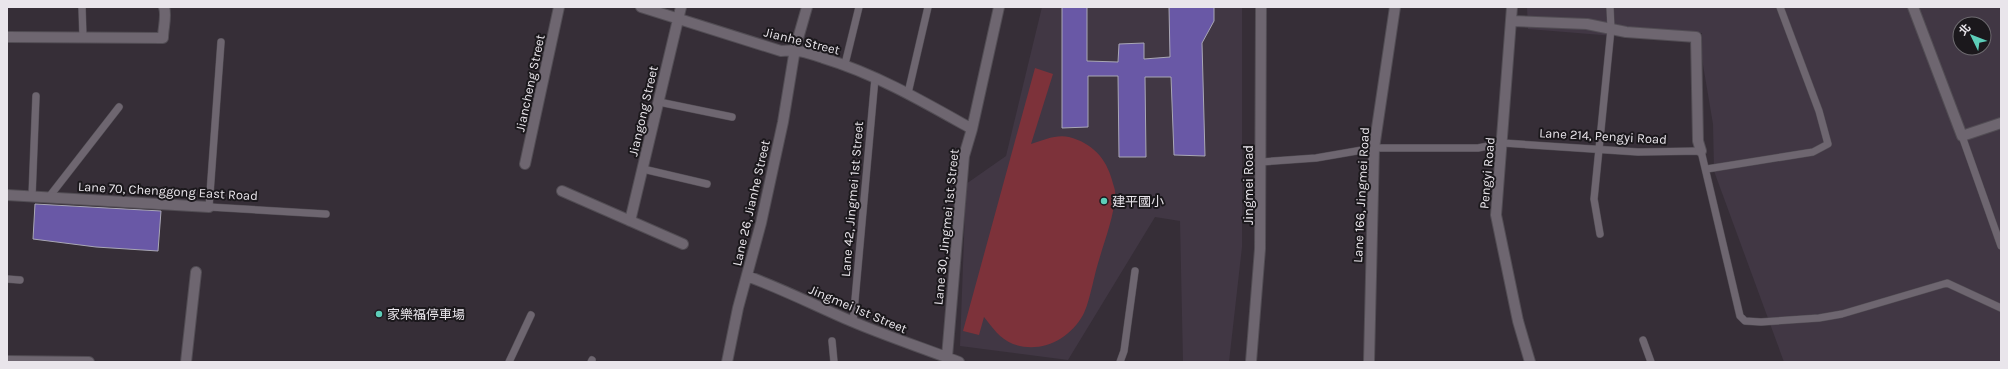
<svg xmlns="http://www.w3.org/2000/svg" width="2008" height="369" viewBox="0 0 2008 369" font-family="Karla,'Noto Sans TC',sans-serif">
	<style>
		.built { fill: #413744; fill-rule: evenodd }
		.green { fill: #7d323a }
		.building { fill: #6958a6; stroke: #a9a7b5 }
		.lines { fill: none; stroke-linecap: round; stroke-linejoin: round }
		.lane-casing { stroke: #524d54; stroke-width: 8 }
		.street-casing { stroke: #524d54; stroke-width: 12 }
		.lane { stroke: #6e6670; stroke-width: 7 }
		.street { stroke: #6e6670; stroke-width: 10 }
		.poi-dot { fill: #5dceb9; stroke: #1b181c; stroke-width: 1.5 }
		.labels { text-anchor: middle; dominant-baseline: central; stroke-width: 4; stroke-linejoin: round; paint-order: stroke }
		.street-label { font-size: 13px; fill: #e9e5eb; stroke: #1b181c }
		.poi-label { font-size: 13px; fill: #e9e5eb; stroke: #1b181c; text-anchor: start }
	</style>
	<rect width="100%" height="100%" fill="#362e37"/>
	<!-- built -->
	<path class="built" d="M 1042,7 L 1242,7 L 1242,247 L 1229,362 L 1183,362 L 1180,221 L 1155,217 L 1068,360 L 960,346 L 966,184 L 1006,156 Z
		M 1527,7 L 2001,7 L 2001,362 L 1784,362 L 1714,171 L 1713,124 L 1701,53 L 1702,33 L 1699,33 L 1700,43 L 1528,29 ZM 1960,24 L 1984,24 L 1984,48 L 1960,48 Z"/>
	<!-- green -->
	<path class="green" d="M 1035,68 L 1053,74 L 1031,144 C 1043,140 1057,134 1069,137 C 1092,143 1106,158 1112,180 C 1113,185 1116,190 1115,195 C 1114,217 1105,239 1099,260 C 1094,275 1090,302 1083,315 C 1069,340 1040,354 1013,344 C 1000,339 992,327 984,317 L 979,335 L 963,331 Z"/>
	<!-- building -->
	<path class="building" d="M 1062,7 L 1087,7 L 1087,61 L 1118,62 L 1119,44 L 1144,43 L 1144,59 L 1170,57 L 1169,7 L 1214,7 L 1214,21 L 1202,43 L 1205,156 L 1174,155 L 1171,77 L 1145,77 L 1146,157 L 1119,157 L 1118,76 L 1088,76 L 1088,127 L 1062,128 Z
		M 35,204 L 161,211 L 158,251 L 96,247 L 33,239 Z"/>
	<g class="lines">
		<defs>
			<path id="lane" d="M 82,7 L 83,38
				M 221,42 L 209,207 L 326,214
				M 845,64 L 859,7
				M 908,93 L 928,7
				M 659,102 L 732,117
				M 1962,136 L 2001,246
				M 1261,162 L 1316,158 L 1374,148 L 1478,148 L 1503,143 L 1638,152 L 1701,151 L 1740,316 L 1745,321 L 1761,322 L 1819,318 L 1842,314 L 1947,283 L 2001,308
				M 643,169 L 707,184
				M 1707,169 L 1813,152 L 1828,144 L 1819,111 L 1780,7
				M 32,196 L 36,96
				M 49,197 L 119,107
				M 1600,234 L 1594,199 L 1611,29 L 1610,7
				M 7,279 L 20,280
				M 853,322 L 875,78
				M 1643,340 L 1651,362
				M 832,341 L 834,362
				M 509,362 L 531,315
				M 591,362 L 592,360
				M 1120,362 L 1124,351 L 1135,271"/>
			<path id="street" d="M 641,7 L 781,51 C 797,49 808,53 823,58 C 876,74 924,102 972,129
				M 1512,7 L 1496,215 L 1518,321 L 1530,362
				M 1913,7 L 1962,136 L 2001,123
				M 1512,21 L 1587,24 L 1626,32 L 1696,37 L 1698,141 L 1701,151
				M 7,37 L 163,38 C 163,28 167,16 164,7
				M 525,164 L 559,7
				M 562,191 L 683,244
				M 7,195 L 209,207
				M 630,221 L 681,7
				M 747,276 C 783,289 816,306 851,321 C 886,336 923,348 959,362
				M 947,357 L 964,156 L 972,129 L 999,7
				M 7,361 L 89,362
				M 186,362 L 196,272
				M 727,362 L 738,308 L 761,223 L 783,122 L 795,49 L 807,7
				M 1251,362 L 1260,249 L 1261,7
				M 1369,362 L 1374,148 L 1395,7"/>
		</defs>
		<!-- lane casing -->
		<use href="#lane" class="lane-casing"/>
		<!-- street casing -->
		<use href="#street" class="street-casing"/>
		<!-- lane -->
		<use href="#lane" class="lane"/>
		<!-- street -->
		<use href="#street" class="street"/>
	</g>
	<!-- markers -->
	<g class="poi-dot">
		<circle cx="1104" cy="201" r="4"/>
		<circle cx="379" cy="314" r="4"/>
	</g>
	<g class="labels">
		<!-- street labels -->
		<g class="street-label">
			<text transform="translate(802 41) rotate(14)">Jianhe Street</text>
			<text transform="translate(530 83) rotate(-78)">Jiancheng Street</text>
			<text transform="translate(643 111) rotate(-77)">Jiangong Street</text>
			<text transform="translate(1603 136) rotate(3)">Lane 214, Pengyi Road</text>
			<text transform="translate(1487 173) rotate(-85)">Pengyi Road</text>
			<text transform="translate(1248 185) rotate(-90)">Jingmei Road</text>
			<text transform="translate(168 191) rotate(3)">Lane 70, Chenggong East Road</text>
			<text transform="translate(1361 195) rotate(-87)">Lane 166, Jingmei Road</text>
			<text transform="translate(852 199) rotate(-85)">Lane 42, Jingmei 1st Street</text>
			<text transform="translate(751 203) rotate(-77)">Lane 26, Jianhe Street</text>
			<text transform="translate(946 227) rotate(-84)">Lane 30, Jingmei 1st Street</text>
			<text transform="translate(858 309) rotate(23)">Jingmei 1st Street</text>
		</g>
		<!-- poi labels -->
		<g class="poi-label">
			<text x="1112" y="201">建平國小</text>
			<text x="387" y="314">家樂福停車場</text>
		</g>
	</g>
	<!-- border -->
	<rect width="2008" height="369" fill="none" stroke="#e9e5eb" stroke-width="16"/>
	<!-- north arrow -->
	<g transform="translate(1972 36) rotate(313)"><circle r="19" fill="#1b181c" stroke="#6d6a6f"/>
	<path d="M0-3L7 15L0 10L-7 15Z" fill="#5dceb9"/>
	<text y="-6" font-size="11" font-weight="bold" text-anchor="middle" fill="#e9e5eb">北</text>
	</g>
</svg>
